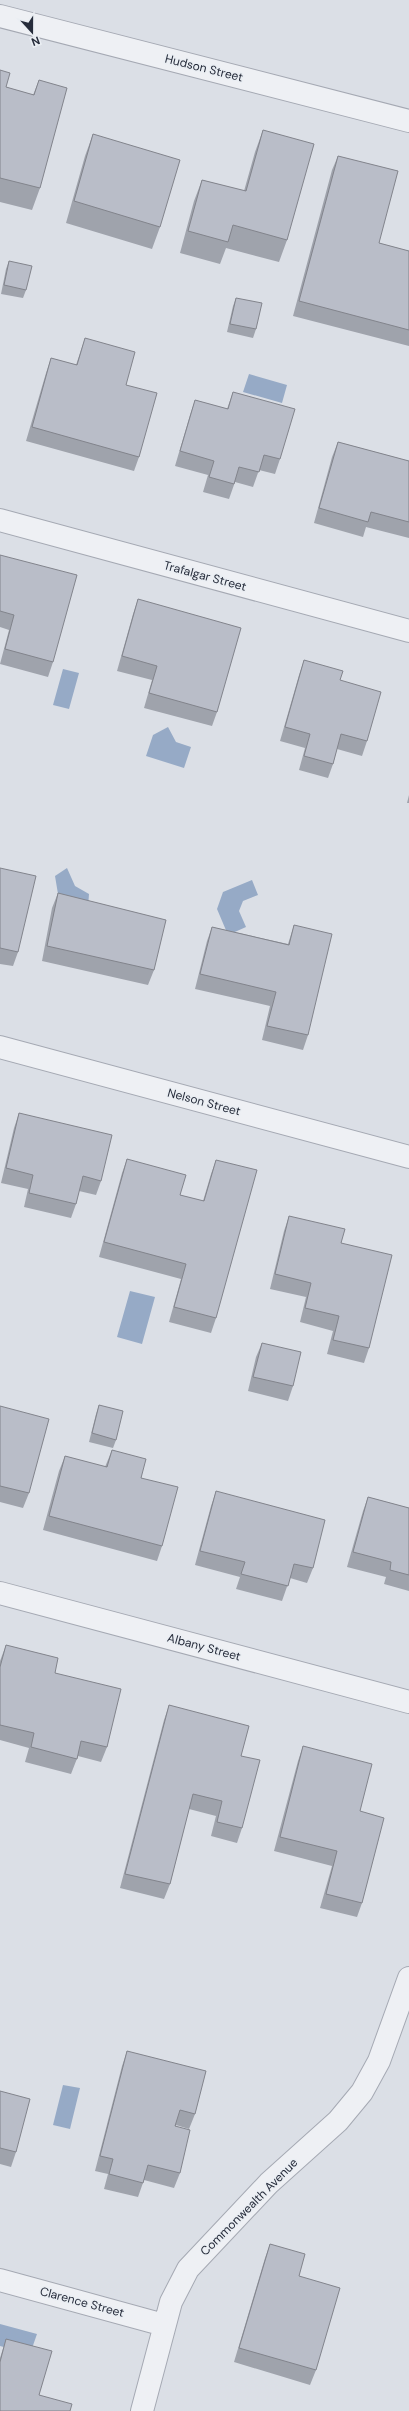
<svg xmlns="http://www.w3.org/2000/svg" width="409" height="2411" viewBox="0 0 409 2411" font-family="'DM Sans',sans-serif">
	<style>
		.water { fill: #96aac6 }
		.lines { fill: none; stroke-linecap: round; stroke-linejoin: round }
		.minor-casing { stroke: #a5a9b3; stroke-width: 24 }
		.minor { stroke: #eef0f4; stroke-width: 22 }
		.wall { fill: #9fa3ac }
		.building { fill: #b9bdc8; stroke: #82848c }
		.labels { text-anchor: middle; dominant-baseline: central; stroke-width: 3; stroke-linejoin: round; paint-order: stroke }
		.street-label { font-size: 12px; fill: #262c3b; stroke: #eaeef3 }
	</style>
	<rect width="100%" height="100%" fill="#dbdfe6"/>
	<!-- water -->
	<path class="water" d="M 249,374 L 287,385 L 282,403 L 243,392 Z
		M 63,669 L 79,673 L 69,709 L 53,705 Z
		M 168,727 L 176,742 L 191,747 L 184,768 L 146,756 L 153,735 Z
		M 67,868 L 75,886 L 89,894 L 88,907 L 59,900 L 55,876 Z
		M 252,880 L 258,895 L 243,901 L 239,911 L 246,927 L 228,935 L 217,909 L 223,892 Z
		M 130,1291 L 155,1297 L 142,1344 L 117,1337 Z
		M 63,2085 L 80,2088 L 70,2129 L 53,2125 Z
		M 0,2324 L 37,2334 L 30,2354 L 0,2346 Z"/>
	<g class="lines">
		<defs>
			<path id="minor" d="M 0,16 L 409,121
				M 0,520 L 409,631
				M 0,1047 L 409,1157
				M 0,1593 L 409,1702
				M 0,2280 L 164,2325
				M 142,2411 L 171,2302 L 188,2269 L 269,2183 L 338,2121 L 362,2092 L 379,2061 L 409,1978"/>
		</defs>
		<!-- minor casing -->
		<use href="#minor" class="minor-casing"/>
		<!-- minor -->
		<use href="#minor" class="minor"/>
	</g>
	<!-- wall -->
	<path class="wall" d="M 0,70 L 6,87 L 33,95 L 39,80 L 40,188 L 32,210 L 0,202 Z
		M 263,130 L 287,240 L 279,262 L 226,248 L 220,264 L 180,253 L 194,201 L 202,180 L 244,191 L 255,152 Z
		M 93,134 L 160,227 L 152,249 L 66,223 L 85,156 Z
		M 338,156 L 379,243 L 409,251 L 409,346 L 293,316 L 332,170 Z
		M 9,261 L 26,290 L 23,298 L 1,294 L 6,269 Z
		M 236,298 L 256,329 L 253,338 L 227,332 L 233,306 Z
		M 85,338 L 126,385 L 139,457 L 134,471 L 26,441 L 46,373 L 51,358 L 76,365 Z
		M 233,392 L 280,459 L 275,474 L 259,470 L 253,487 L 235,482 L 229,499 L 203,492 L 208,475 L 175,466 L 190,415 L 195,400 L 227,409 Z
		M 338,442 L 409,461 L 409,538 L 366,527 L 363,537 L 314,523 L 332,457 Z
		M 0,555 L 53,662 L 48,677 L 0,664 L 9,630 L 0,627 Z
		M 138,599 L 217,712 L 212,726 L 144,708 L 152,680 L 117,671 L 133,614 Z
		M 304,660 L 340,680 L 367,741 L 362,756 L 337,749 L 333,764 L 328,778 L 299,770 L 305,748 L 280,741 L 299,675 Z
		M 409,795 L 409,803 L 407,803 Z
		M 0,868 L 18,952 L 13,966 L 0,964 Z
		M 58,893 L 154,970 L 148,985 L 42,961 L 52,908 Z
		M 294,925 L 308,1035 L 303,1050 L 262,1040 L 270,1006 L 195,989 L 207,941 L 212,927 L 288,944 Z
		M 19,1113 L 101,1181 L 96,1195 L 79,1191 L 76,1204 L 71,1218 L 24,1207 L 28,1189 L 1,1183 L 14,1128 Z
		M 127,1159 L 180,1195 L 203,1201 L 211,1174 L 216,1160 L 216,1318 L 211,1333 L 169,1322 L 181,1279 L 99,1257 L 122,1173 Z
		M 289,1216 L 341,1243 L 369,1348 L 364,1363 L 327,1354 L 333,1331 L 300,1322 L 306,1297 L 270,1289 L 284,1231 Z
		M 262,1343 L 293,1386 L 288,1401 L 248,1391 L 256,1357 Z
		M 99,1405 L 116,1440 L 113,1448 L 89,1442 L 96,1414 Z
		M 0,1406 L 29,1493 L 23,1508 L 0,1502 Z
		M 112,1450 L 141,1478 L 162,1546 L 157,1561 L 43,1530 L 59,1471 L 65,1456 L 105,1467 Z
		M 216,1491 L 313,1568 L 307,1583 L 290,1578 L 282,1601 L 236,1589 L 240,1577 L 195,1565 L 211,1506 Z
		M 368,1497 L 409,1508 L 409,1591 L 384,1584 L 386,1577 L 347,1567 L 363,1511 Z
		M 6,1645 L 55,1673 L 107,1747 L 101,1762 L 78,1756 L 71,1774 L 25,1762 L 29,1748 L 0,1740 L 0,1661 Z
		M 169,1705 L 241,1756 L 242,1828 L 237,1843 L 211,1836 L 216,1816 L 189,1809 L 170,1884 L 164,1899 L 120,1888 L 164,1720 Z
		M 303,1746 L 360,1811 L 362,1903 L 357,1917 L 320,1908 L 332,1866 L 274,1851 L 298,1761 Z
		M 127,2051 L 195,2114 L 189,2129 L 176,2125 L 180,2173 L 174,2188 L 144,2180 L 138,2197 L 104,2189 L 108,2174 L 95,2171 L 122,2066 Z
		M 0,2091 L 16,2152 L 11,2167 L 0,2164 Z
		M 270,2244 L 299,2276 L 316,2370 L 310,2385 L 234,2362 L 265,2258 Z
		M 6,2339 L 39,2395 L 0,2411 L 0,2358 Z"/>
	<!-- building -->
	<path class="building" d="M 0,70 L 10,73 L 6,87 L 34,95 L 39,80 L 67,88 L 40,188 L 0,178 Z
		M 263,130 L 314,144 L 287,240 L 233,225 L 228,242 L 188,231 L 202,180 L 246,191 Z
		M 93,134 L 180,160 L 160,227 L 74,201 Z
		M 338,156 L 398,171 L 379,243 L 409,251 L 409,330 L 299,301 Z
		M 9,261 L 32,266 L 26,290 L 4,285 Z
		M 236,298 L 262,303 L 256,329 L 230,324 Z
		M 85,338 L 135,352 L 126,385 L 157,393 L 139,457 L 32,427 L 51,358 L 77,365 Z
		M 233,392 L 295,409 L 280,459 L 264,455 L 259,472 L 239,467 L 234,484 L 209,477 L 214,461 L 180,451 L 195,400 L 228,409 Z
		M 338,442 L 409,461 L 409,522 L 371,512 L 368,522 L 319,508 Z
		M 0,555 L 77,575 L 53,662 L 5,649 L 14,615 L 0,611 Z
		M 138,599 L 241,628 L 217,712 L 149,693 L 157,666 L 122,656 Z
		M 304,660 L 343,671 L 340,680 L 381,692 L 367,741 L 341,734 L 333,764 L 304,756 L 310,734 L 285,727 Z
		M 0,868 L 36,876 L 18,952 L 0,948 Z
		M 58,893 L 166,920 L 154,970 L 47,946 Z
		M 294,925 L 332,934 L 308,1035 L 267,1026 L 276,992 L 200,974 L 212,927 L 289,945 Z
		M 19,1113 L 112,1135 L 101,1181 L 83,1176 L 76,1204 L 29,1193 L 33,1175 L 6,1168 Z
		M 127,1159 L 186,1175 L 180,1195 L 204,1201 L 216,1160 L 257,1170 L 216,1318 L 174,1307 L 186,1264 L 104,1242 Z
		M 289,1216 L 345,1229 L 341,1243 L 392,1255 L 369,1348 L 333,1340 L 339,1316 L 305,1308 L 311,1283 L 275,1274 Z
		M 262,1343 L 301,1352 L 293,1386 L 253,1377 Z
		M 99,1405 L 123,1411 L 116,1440 L 92,1433 Z
		M 0,1406 L 49,1419 L 29,1493 L 0,1486 Z
		M 112,1450 L 146,1459 L 141,1478 L 178,1487 L 162,1546 L 49,1516 L 65,1456 L 107,1467 Z
		M 216,1491 L 325,1520 L 313,1568 L 294,1564 L 288,1586 L 241,1574 L 245,1562 L 200,1551 Z
		M 368,1497 L 409,1508 L 409,1575 L 390,1570 L 391,1562 L 353,1552 Z
		M 6,1645 L 58,1658 L 55,1673 L 121,1689 L 107,1747 L 81,1741 L 77,1759 L 31,1747 L 34,1733 L 0,1725 L 0,1667 Z
		M 169,1705 L 249,1726 L 241,1756 L 260,1760 L 242,1828 L 217,1822 L 222,1801 L 193,1794 L 170,1884 L 125,1874 Z
		M 303,1746 L 372,1764 L 360,1811 L 384,1818 L 362,1903 L 326,1894 L 337,1851 L 280,1837 Z
		M 127,2051 L 206,2071 L 195,2114 L 180,2110 L 175,2126 L 190,2130 L 180,2173 L 148,2165 L 143,2183 L 109,2174 L 113,2159 L 100,2156 Z
		M 0,2091 L 30,2099 L 16,2152 L 0,2148 Z
		M 270,2244 L 305,2254 L 299,2276 L 340,2288 L 316,2370 L 239,2348 Z
		M 6,2339 L 52,2351 L 39,2395 L 72,2404 L 70,2411 L 0,2411 L 0,2362 Z"/>
	<g class="labels">
		<!-- street labels -->
		<g class="street-label">
			<text transform="translate(204 68) rotate(14)">Hudson Street</text>
			<text transform="translate(205 576) rotate(15)">Trafalgar Street</text>
			<text transform="translate(204 1102) rotate(15)">Nelson Street</text>
			<text transform="translate(204 1647) rotate(15)">Albany Street</text>
			<text transform="translate(249 2207) rotate(-45)">Commonwealth Avenue</text>
			<text transform="translate(82 2302) rotate(15)">Clarence Street</text>
		</g>
	</g>
	<!-- north arrow -->
	<g transform="translate(32 32) rotate(159)" stroke="#eaeef3" stroke-width="3" paint-order="stroke">
	<path d="M0-3L7 15L0 10L-7 15Z" fill="#262c3b"/>
	<text y="-6" font-size="11" font-weight="bold" text-anchor="middle" fill="#262c3b">N</text>
	</g>
</svg>
